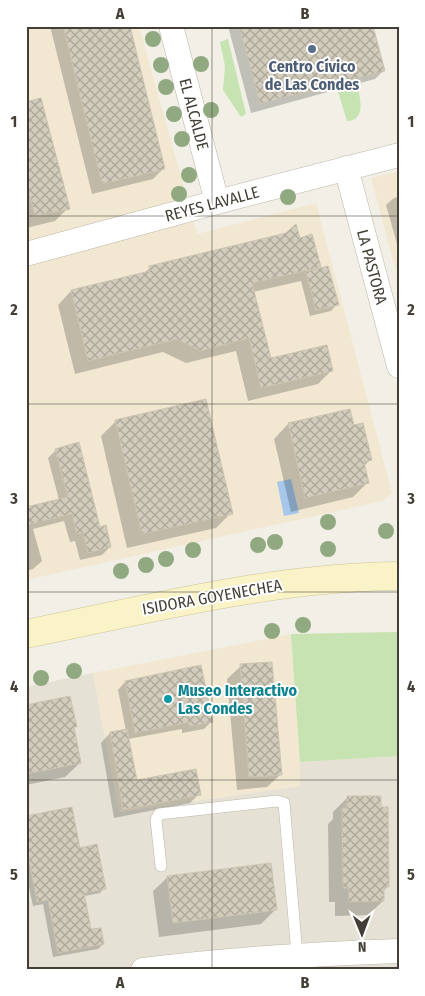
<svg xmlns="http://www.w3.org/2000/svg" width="425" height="996" viewBox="0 0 425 996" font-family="'Fira Sans Condensed',sans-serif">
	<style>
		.residential { fill: #e5e1d4 }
		.commercial { fill: #f2e8d2 }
		.grass { fill: #c7e3b1 }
		.water { fill: #a6c7ea }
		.shadow { fill: #0003 }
		.building { fill: url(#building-cross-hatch); stroke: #ccc4b0 }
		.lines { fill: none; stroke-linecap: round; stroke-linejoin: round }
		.lane-casing { stroke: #bcb7a9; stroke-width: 12 }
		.street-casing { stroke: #bcb7a9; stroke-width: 25 }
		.secondary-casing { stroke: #cec598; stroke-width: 29 }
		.lane { stroke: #fff; stroke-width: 11 }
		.street { stroke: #fff; stroke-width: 24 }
		.secondary { stroke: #faf3c7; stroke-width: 28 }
		.tree { fill: #90a981 }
		.grid { fill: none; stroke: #433f36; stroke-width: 1; stroke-opacity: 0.55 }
		.service-dot { fill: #5c6f8a; stroke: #fff; stroke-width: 2 }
		.culture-dot { fill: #0f9aa8; stroke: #fff; stroke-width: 2 }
		.labels { text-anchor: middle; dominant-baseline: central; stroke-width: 4; stroke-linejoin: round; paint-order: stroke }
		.service-label { font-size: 16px; font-weight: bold; fill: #4e5e75; stroke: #fff }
		.street-label { font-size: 16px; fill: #433f36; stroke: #fff }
		.culture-label { font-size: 16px; font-weight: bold; fill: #0d838f; stroke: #fff; text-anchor: start }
		.neatline { fill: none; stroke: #433f36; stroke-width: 2 }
		.grid-label { font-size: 16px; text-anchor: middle; font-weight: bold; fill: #433f36 }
	</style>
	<defs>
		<pattern id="building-cross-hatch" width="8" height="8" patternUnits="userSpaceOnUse" patternTransform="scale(1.25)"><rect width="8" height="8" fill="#d2ccbc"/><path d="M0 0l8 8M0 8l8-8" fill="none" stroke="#aca79a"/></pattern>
	</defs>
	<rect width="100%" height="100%" fill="#f1efe6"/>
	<!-- residential -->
	<path class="residential" d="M 93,673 L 119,812 L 300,786 L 300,762 L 399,756 L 399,970 L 26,970 L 26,687 Z"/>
	<!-- commercial -->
	<path class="commercial" d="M 26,26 L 139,26 L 197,234 L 316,203 L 392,493 L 383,501 L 26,580 Z
		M 399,171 L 399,282 L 371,178 Z
		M 399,632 L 399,756 L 300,762 L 300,786 L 119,812 L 93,673 L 291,634 Z"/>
	<!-- grass -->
	<path class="grass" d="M 228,39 L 246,114 L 241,117 L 223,90 L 225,66 L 220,42 Z
		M 356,80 C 359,94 368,120 347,121 L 336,85 Z
		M 399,632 L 399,756 L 300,762 L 291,634 Z"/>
	<!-- water -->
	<path class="water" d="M 291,479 L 299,513 L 284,516 L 277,482 Z"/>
	<!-- shadow -->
	<path class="shadow" d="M 50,26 L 128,26 L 164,168 L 153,179 L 92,194 Z
		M 228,26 L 372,26 L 384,70 L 375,79 L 251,113 Z
		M 26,103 L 68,208 L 55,221 L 26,228 Z
		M 399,197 L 399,251 L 386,205 L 394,198 Z
		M 299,239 L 320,267 L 316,270 L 337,304 L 331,311 L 310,316 L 301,281 L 253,292 L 270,359 L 331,371 L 318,384 L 248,401 L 236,351 L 186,363 L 163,352 L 75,374 L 58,305 L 71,291 L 143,274 L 150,268 Z
		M 116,421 L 231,513 L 216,528 L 127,548 L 101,436 Z
		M 288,424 L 353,427 L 370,460 L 364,466 L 368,482 L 353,497 L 291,512 L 274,439 Z
		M 56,450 L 110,547 L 102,555 L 80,560 L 75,541 L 70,542 L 64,521 L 33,529 L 42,561 L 33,569 L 26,571 L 26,505 L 27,508 L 59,500 L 48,458 Z
		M 241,666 L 281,774 L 267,787 L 237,790 L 227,679 Z
		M 125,682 L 211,722 L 204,729 L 182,733 L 182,729 L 128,739 L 136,781 L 199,794 L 190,803 L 114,818 L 101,743 L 110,733 L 126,731 L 118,690 Z
		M 26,706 L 75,726 L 73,728 L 80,763 L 65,777 L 26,785 Z
		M 347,798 L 387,887 L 383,891 L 383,901 L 368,915 L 335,916 L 335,902 L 329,902 L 328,824 L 333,819 L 333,812 Z
		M 26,817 L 104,888 L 100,893 L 84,896 L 90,931 L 103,944 L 98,949 L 53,957 L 43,904 L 33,906 L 26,873 Z
		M 168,877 L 276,909 L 261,924 L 159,937 L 153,891 Z"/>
	<!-- building -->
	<path class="building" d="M 63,26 L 130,26 L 165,169 L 102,184 Z
		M 239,26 L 373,26 L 385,71 L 260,104 Z
		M 41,98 L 70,209 L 35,216 L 26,181 L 26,102 Z
		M 296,224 L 300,238 L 312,234 L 321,267 L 252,283 L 271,358 L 327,345 L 333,371 L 261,388 L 249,338 L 200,351 L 177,339 L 88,361 L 71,290 L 150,271 L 149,266 L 286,233 Z
		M 328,266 L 339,305 L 316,310 L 306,272 Z
		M 206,399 L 233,514 L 142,534 L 115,420 Z
		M 350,409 L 354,425 L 363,423 L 372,460 L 364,462 L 369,483 L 305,498 L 288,423 Z
		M 79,442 L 100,527 L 106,525 L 111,547 L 88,553 L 83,533 L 77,534 L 72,514 L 26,525 L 26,507 L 68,497 L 55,449 Z
		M 272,662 L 282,775 L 249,777 L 240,664 Z
		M 201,665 L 213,722 L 190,726 L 189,722 L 135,733 L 125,681 Z
		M 70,696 L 77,727 L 74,727 L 81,763 L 26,774 L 26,705 Z
		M 127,729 L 137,780 L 196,769 L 201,795 L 123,810 L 110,732 Z
		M 347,796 L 381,796 L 381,807 L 388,807 L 389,887 L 384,887 L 384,901 L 349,902 L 349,888 L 343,888 L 342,808 L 347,808 Z
		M 72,807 L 80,848 L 97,844 L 106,889 L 84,893 L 91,929 L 101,928 L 104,944 L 58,953 L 48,900 L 37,902 L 28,854 L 26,854 L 26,816 Z
		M 271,863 L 277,910 L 173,923 L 167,876 Z"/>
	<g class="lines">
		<defs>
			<path id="lane" d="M 161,866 L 156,820 L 159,814 L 277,801 L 284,803 L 297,955"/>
			<path id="street" d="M 171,26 L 217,202
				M 346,168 L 399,366
				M 26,254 L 217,202 L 399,155
				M 143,970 C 228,959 313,954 399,951"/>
			<path id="secondary" d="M 26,634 C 149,609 273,577 399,576"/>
		</defs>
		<!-- lane casing -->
		<use href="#lane" class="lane-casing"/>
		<!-- street casing -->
		<use href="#street" class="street-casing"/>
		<!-- secondary casing -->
		<use href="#secondary" class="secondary-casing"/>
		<!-- lane -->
		<use href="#lane" class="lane"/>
		<!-- street -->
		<use href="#street" class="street"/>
		<!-- secondary -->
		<use href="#secondary" class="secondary"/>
	</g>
	<!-- trees -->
	<g class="tree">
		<circle cx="153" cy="39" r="8"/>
		<circle cx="201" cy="64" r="8"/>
		<circle cx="161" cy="65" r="8"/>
		<circle cx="166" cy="87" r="8"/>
		<circle cx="211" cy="110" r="8"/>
		<circle cx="174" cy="114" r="8"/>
		<circle cx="182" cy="139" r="8"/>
		<circle cx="189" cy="175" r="8"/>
		<circle cx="179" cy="194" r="8"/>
		<circle cx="288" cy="197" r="8"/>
		<circle cx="328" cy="522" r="8"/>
		<circle cx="386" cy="531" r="8"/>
		<circle cx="275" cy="542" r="8"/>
		<circle cx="258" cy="545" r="8"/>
		<circle cx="328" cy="549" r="8"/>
		<circle cx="193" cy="550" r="8"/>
		<circle cx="166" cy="559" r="8"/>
		<circle cx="146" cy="565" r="8"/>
		<circle cx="121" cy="571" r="8"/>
		<circle cx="303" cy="625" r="8"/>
		<circle cx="272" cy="631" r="8"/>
		<circle cx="74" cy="671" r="8"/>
		<circle cx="41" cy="678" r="8"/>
	</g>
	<!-- grid -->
	<path class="grid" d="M 212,26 L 212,970M 26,216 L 399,216M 26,404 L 399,404M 26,592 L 399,592M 26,780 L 399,780"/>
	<!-- markers -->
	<circle class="service-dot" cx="312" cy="49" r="5"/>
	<circle class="culture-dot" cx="168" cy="699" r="5"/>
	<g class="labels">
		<!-- service labels -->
		<g class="service-label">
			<text x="312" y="66">Centro Cívico<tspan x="312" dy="18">de Las Condes</tspan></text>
		</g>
		<!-- street labels -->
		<g class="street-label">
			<text transform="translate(194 114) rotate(75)">EL ALCALDE</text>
			<text transform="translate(212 204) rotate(-15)">REYES LAVALLE</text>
			<text transform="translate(372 267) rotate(75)">LA PASTORA</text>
			<text transform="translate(212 597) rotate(-10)">ISIDORA GOYENECHEA</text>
		</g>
		<!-- culture labels -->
		<g class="culture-label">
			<text x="178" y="690">Museo Interactivo<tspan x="178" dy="18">Las Condes</tspan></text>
		</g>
	</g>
	<!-- border -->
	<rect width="425" height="996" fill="none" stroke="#ffffff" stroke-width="55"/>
	<!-- north arrow -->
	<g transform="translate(362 934) rotate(179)" stroke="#ffffff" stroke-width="4" paint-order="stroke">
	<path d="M0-4L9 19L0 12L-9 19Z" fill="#433f36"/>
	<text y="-8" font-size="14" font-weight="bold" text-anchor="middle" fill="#433f36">N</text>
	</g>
	<rect x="28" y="28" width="370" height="940" class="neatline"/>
	<g class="grid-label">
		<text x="120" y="19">A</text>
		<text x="305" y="19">B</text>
		<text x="14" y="127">1</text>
		<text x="411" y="127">1</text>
		<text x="14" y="315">2</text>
		<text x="411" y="315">2</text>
		<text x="14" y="504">3</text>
		<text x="411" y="504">3</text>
		<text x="14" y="692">4</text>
		<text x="411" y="692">4</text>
		<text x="14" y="880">5</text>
		<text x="411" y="880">5</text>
		<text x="120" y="988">A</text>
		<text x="305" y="988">B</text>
	</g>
</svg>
